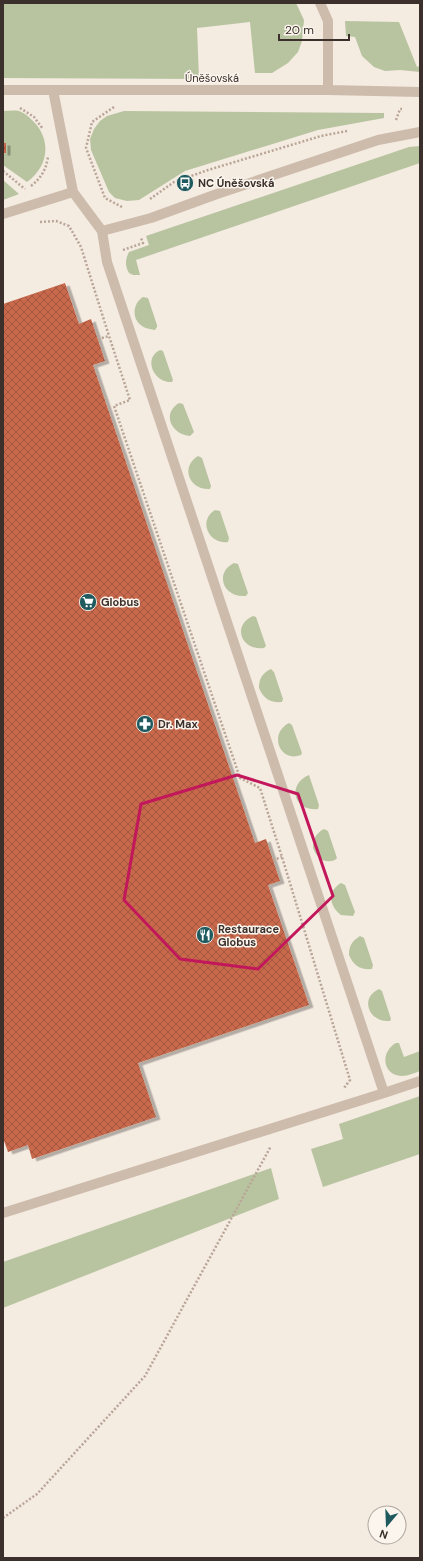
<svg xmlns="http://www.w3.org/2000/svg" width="423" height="1561" viewBox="0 0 423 1561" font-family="'DM Sans',sans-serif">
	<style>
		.green { fill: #b8c4a0 }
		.building { fill: url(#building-cross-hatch); filter: url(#shadow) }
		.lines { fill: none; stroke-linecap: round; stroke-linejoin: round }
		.path { stroke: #b9a596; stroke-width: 2.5; stroke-dasharray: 2 2; stroke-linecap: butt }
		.minor { stroke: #cdbbac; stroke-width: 10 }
		.marked { fill: none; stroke: #c2185b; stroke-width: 3; stroke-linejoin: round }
		.labels { text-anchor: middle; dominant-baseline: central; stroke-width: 3; stroke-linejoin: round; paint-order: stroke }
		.street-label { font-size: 11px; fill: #3b302b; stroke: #fbf5ee }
		.poi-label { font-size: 11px; font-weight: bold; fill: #3b302b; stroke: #fbf5ee; text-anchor: start }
	</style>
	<defs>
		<pattern id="building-cross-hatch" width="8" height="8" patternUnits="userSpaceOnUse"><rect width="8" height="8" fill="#c8694b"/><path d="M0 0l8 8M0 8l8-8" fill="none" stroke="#a4573f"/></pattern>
		<filter id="shadow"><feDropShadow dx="4.5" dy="2.5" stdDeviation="0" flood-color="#0004"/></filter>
	</defs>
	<rect width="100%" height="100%" fill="#f4ebe1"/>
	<!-- green -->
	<path class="green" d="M 3,3 L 296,3 L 304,20 L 302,41 L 298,52 L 288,63 L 272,73 L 255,73 L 250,22 L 197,28 L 199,79 L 3,78 Z
		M 345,21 L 399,22 L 417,67 L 420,66 L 420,72 L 400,70 L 385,71 L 374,67 L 362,56 L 355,37 L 346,36 Z
		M 3,111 C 8,111 14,110 19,111 C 25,113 30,118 34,122 C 52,141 48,167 27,182 L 3,165 Z
		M 124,111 L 384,113 L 384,118 L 318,130 L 185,171 L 139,200 L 127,201 L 115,198 L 109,192 L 91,150 L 90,139 L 94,129 L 100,121 L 107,116 Z
		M 420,146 L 420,163 L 136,260 L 140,275 L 133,275 L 129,273 C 125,266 125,260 129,252 L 149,245 L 146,236 L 409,147 Z
		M 3,180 L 19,194 L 3,200 Z
		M 143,297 L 148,298 L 157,325 L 157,327 L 155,330 C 151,329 146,329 142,326 C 131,319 133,303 143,297 Z
		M 160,350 L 163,351 L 173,380 L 172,382 C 155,384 142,359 160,350 Z
		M 179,403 L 183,404 L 194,432 L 190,436 C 172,435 161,414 179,403 Z
		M 198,456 L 202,458 L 211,486 L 210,489 C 189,490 180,467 198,456 Z
		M 215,510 L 220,511 L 229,538 L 228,542 C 208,545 198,520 215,510 Z
		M 234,563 L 238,564 L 248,593 L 246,596 C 223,598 214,573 234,563 Z
		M 253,616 L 256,617 L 266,646 L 264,648 C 242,651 231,626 253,616 Z
		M 271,669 L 274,672 L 283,699 L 282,702 C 270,703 264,699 259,688 C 259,679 262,673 271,669 Z
		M 289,723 L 292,725 L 302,753 L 301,755 C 280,763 268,734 289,723 Z
		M 309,775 L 319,805 L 318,809 C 293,812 287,784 309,775 Z
		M 324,829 L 328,831 L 337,858 L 335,860 C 324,864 317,858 313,848 C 313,839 316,833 324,829 Z
		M 341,883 L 345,885 L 355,912 L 353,916 L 341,915 C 329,906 327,891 341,883 Z
		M 360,936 L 364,938 L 373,965 L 372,969 C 360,970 354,966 349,955 C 349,946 352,941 360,936 Z
		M 379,989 L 382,991 L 391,1019 L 390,1021 C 369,1023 359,998 379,989 Z
		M 396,1043 L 399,1043 L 404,1057 L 420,1051 L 420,1071 C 414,1073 408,1076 402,1076 C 382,1075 380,1052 396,1043 Z
		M 420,1096 L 420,1154 L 323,1187 L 311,1149 L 343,1139 L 339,1124 Z
		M 271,1168 L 279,1199 L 3,1308 L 3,1262 Z"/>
	<!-- building -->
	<path class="building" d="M 3,143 L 6,143 L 6,153 L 3,153 Z
		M 65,283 L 79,324 L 91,319 L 105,361 L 93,365 L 255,843 L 266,839 L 280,881 L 268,885 L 309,1005 L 138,1063 L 156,1117 L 32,1159 L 28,1145 L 8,1152 L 3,1138 L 3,304 Z"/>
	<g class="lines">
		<!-- path -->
		<path class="path" d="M 114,107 L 92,122 L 86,148 L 105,198 L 122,207
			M 20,108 L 34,117 L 43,129
			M 396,120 L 400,109 L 402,109
			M 3,171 L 25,189
			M 31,186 C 41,178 46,170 48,157
			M 150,199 L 174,182 L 208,170 L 321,136 L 347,131
			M 40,222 L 56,221 L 69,226 L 81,247 L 109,336
			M 123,250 L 143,243 L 141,238
			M 98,339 L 109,336 L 130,400 L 114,406 L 240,778 L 260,788 L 282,857 L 350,1080 L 344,1088
			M 273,860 L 282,857
			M 3,1518 L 37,1494 L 145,1376 L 271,1146"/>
		<!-- minor -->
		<path class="minor" d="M 320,3 L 328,21 L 328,90
			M 3,90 L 328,90 L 420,92
			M 53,90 L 73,192 L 102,231 L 151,218 L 217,194 L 378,140 L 420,132
			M 3,214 L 73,192
			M 102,231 L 107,262 L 384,1093 L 420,1081
			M 3,1213 L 384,1093"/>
	</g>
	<!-- marked area -->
	<path class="marked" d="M 237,775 L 298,794 L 333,896 L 258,969 L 180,959 L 124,900 L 141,804 Z"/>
	<!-- icons -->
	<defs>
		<symbol id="bus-disc" viewBox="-11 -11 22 22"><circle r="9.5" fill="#1f5a5e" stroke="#fbf5ee"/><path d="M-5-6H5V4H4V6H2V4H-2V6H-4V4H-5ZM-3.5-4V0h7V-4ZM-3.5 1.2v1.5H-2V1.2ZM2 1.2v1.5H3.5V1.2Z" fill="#fff"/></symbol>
		<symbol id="supermarket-disc" viewBox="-11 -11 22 22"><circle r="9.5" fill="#1f5a5e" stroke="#fbf5ee"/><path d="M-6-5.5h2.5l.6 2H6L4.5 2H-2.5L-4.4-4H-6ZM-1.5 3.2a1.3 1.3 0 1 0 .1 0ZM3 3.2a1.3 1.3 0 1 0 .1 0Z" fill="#fff"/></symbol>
		<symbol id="pharmacy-disc" viewBox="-11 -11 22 22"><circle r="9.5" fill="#1f5a5e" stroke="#fbf5ee"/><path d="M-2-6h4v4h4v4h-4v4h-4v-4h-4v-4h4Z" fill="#fff"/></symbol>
		<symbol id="restaurant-disc" viewBox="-11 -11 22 22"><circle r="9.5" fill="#1f5a5e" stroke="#fbf5ee"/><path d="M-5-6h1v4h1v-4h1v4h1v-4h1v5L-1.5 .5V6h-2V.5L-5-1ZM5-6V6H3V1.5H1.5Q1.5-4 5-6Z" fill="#fff"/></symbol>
	</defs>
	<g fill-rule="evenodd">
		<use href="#bus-disc" x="175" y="173" width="20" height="20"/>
		<use href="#supermarket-disc" x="78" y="592" width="20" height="20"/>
		<use href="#pharmacy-disc" x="135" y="714" width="20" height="20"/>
		<use href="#restaurant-disc" x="195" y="925" width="20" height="20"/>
	</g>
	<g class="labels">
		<!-- street labels -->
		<g class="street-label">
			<text x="212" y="78">Úněšovská</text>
		</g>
		<!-- poi labels -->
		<g class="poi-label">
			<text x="198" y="183">NC Úněšovská</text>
			<text x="101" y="602">Globus</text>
			<text x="158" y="724">Dr. Max</text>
			<text x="218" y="929">Restaurace<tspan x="218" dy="13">Globus</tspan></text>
		</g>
	</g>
	<!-- border -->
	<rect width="423" height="1561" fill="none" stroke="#3b302b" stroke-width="8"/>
	<!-- north arrow -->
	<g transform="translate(387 1525) rotate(199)"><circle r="19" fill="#fbf5ee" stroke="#aea6a0"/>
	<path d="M0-3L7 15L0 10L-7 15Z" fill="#1f5a5e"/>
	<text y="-6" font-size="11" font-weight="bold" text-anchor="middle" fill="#3b302b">N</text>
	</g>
	<!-- scale -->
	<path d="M279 34v6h70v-6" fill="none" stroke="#3b302b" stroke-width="2"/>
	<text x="285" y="34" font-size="12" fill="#3b302b" stroke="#fbf5ee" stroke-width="3" paint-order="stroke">20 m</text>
</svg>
